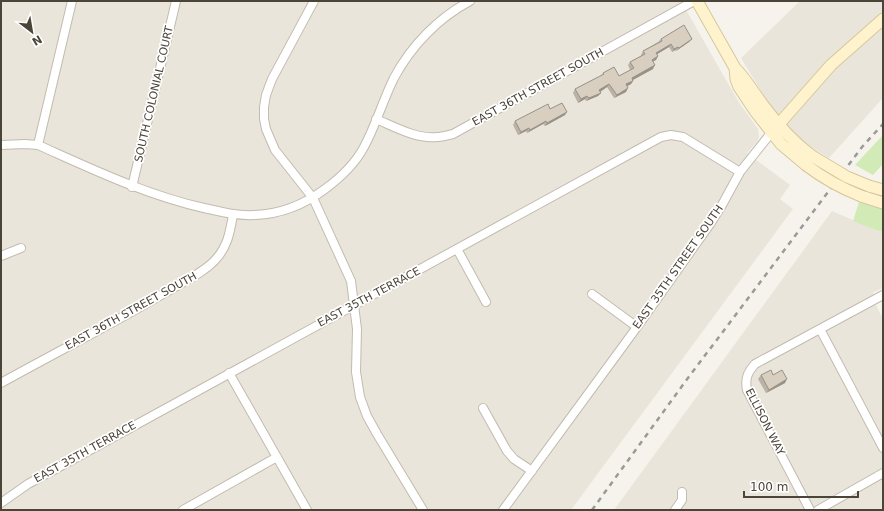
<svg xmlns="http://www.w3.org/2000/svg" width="884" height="511" viewBox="0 0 884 511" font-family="'DejaVu Sans',sans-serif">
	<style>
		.residential { fill: #eae5da }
		.green { fill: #d2eab5 }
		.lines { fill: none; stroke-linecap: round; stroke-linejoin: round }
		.minor-casing { stroke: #c2bbae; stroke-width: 10 }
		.secondary-casing { stroke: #d6c79b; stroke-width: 13 }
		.minor { stroke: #fff; stroke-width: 8 }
		.secondary { stroke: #fff3cd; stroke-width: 11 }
		.rail { stroke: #9a9a9a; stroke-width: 2.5; stroke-dasharray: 5 5; stroke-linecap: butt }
		.secondary-bridge-casing { stroke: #d6c79b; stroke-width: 13; stroke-linecap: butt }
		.secondary-bridge { stroke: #fff3cd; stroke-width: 11 }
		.wall { fill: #bab2a6 }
		.shaded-wall { fill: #979187 }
		.building { fill: #d8cfc1; stroke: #979187 }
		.labels { text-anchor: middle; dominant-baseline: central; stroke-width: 3.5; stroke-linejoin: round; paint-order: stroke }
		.street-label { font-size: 11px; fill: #4b4439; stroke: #fff }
	</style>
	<rect width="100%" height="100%" fill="#f6f3ec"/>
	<!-- residential -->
	<path class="residential" d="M 1,1 L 681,1 L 738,101 L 758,129 L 759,137 L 757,142 L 747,153 L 790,185 L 780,199 L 793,209 L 571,510 L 1,510 Z
		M 800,1 L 883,1 L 883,98 L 829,158 L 806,144 L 786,124 L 767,101 L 741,58 Z
		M 832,211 L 876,230 L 883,232 L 883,288 L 873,292 L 875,303 L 883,319 L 883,510 L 614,510 Z"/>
	<!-- green -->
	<path class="green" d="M 883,135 L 883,164 L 873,175 L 855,165 Z
		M 859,202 L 883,209 L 883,232 L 876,230 L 853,221 Z"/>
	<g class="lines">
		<defs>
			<path id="minor" d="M 314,1 L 272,79 L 266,95 L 264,107 L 264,119 L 266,129 L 275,150 L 313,198 L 351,281 L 357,329 L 356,372 L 360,397 L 367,416 L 377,434 L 423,510
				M 376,119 C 395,127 416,139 437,137 C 442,137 448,135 453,134 L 694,1
				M 1,145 L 25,144 L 38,145 C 92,169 146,195 204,208 C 221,212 238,216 255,215 C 281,214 305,204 325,189 C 340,178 355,164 364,147 C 376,125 383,100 394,78 C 411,46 438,18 470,1
				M 38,145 L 72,1
				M 132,187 L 176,1
				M 457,249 L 486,302
				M 1,256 L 21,248
				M 592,294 L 637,327
				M 820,329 L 883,448
				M 229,373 L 307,510
				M 1,383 C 57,352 114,323 168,291 C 183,282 205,272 216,259 C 228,246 230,231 233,215
				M 483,408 L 507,451 L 514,459 L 532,471
				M 1,503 L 28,484 L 661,137 L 671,135 L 683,137 L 740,172
				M 183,510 L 277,457
				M 503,510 L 637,327 L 710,224 L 722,205 L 740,172 L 771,133
				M 675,510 L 682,500 L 682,492
				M 810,510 L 747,390 C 745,379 747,373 755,364 L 883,295
				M 818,510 L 883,473"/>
			<path id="secondary" d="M 697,1 L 735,68 C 746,79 753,92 763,105 C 777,124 793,142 812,156
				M 735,68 L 736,79 L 739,87 L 755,111 L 781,144 L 806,165
				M 771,133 L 831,65 L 883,19
				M 869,186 L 883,190
				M 861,196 L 883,203"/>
		</defs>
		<!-- minor casing -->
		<use href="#minor" class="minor-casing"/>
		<!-- secondary casing -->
		<use href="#secondary" class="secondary-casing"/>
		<!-- minor -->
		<use href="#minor" class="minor"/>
		<!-- secondary -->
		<use href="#secondary" class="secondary"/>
		<!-- rail -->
		<path class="rail" d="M 592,510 L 685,382 L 862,147 L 883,124"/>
		<defs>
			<path id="secondary-bridge" d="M 812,156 L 847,177 L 869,186
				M 806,165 C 823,178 841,188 861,196"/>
		</defs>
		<!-- secondary-bridge casing -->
		<use href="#secondary-bridge" class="secondary-bridge-casing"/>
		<!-- secondary-bridge -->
		<use href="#secondary-bridge" class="secondary-bridge"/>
	</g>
	<!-- wall -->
	<path class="wall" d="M 661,39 L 689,42 L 676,51 L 675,50 L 672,52 L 669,47 L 657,54 L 658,56 L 656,60 L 653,61 L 653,69 L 633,80 L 633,81 L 631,84 L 627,86 L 626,92 L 614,98 L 607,87 L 600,92 L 598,96 L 586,101 L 585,99 L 578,103 L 573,93 L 575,89 L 601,76 L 603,73 L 619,76 L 630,70 L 628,65 L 630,62 L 641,56 L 641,55 L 643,51 L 658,42 Z
		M 550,109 L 565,115 L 545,126 L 543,124 L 527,133 L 526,131 L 518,135 L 513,125 L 515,121 Z
		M 761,375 L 773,375 L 785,383 L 766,393 L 758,379 Z"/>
	<!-- shaded-wall -->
	<path class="shaded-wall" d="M 692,39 L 689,42 L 676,51 L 679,48 Z
		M 671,44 L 669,47 L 654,56 L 656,53 Z
		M 678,47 L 675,50 L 672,52 L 674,49 Z
		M 658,56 L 656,60 L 650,63 L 652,60 Z
		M 655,65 L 653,69 L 629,82 L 632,78 Z
		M 633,81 L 631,84 L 624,88 L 626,84 Z
		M 609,84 L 607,87 L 597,94 L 599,90 Z
		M 628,88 L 626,92 L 614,98 L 617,95 Z
		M 601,93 L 598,96 L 586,101 L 589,98 Z
		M 587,96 L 585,99 L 578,103 L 581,99 Z
		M 567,112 L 565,115 L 545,126 L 547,123 Z
		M 546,121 L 543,124 L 527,133 L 530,130 Z
		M 529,128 L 526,131 L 518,135 L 521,132 Z
		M 787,379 L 785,383 L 766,393 L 769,390 Z"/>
	<!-- building -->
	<path class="building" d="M 684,25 L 692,39 L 679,48 L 678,47 L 674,49 L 671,44 L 656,53 L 658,56 L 652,60 L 655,65 L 632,78 L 633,81 L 626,84 L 628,88 L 617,95 L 609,84 L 599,90 L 601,93 L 589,98 L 587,96 L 581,99 L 575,89 L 604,74 L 603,73 L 614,67 L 619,76 L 634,68 L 630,62 L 645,54 L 643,51 L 662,41 L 661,39 Z
		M 562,103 L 567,112 L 547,123 L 546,121 L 530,130 L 529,128 L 521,132 L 515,121 L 548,104 L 550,109 Z
		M 771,370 L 773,375 L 782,370 L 787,379 L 769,390 L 761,375 Z"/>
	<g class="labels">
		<!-- street labels -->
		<g class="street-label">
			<text transform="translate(538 87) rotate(-29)">EAST 36TH STREET SOUTH</text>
			<text transform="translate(154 94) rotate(-77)">SOUTH COLONIAL COURT</text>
			<text transform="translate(678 267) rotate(-55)">EAST 35TH STREET SOUTH</text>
			<text transform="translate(369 297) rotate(-28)">EAST 35TH TERRACE</text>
			<text transform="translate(131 311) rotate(-29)">EAST 36TH STREET SOUTH</text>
			<text transform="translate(765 422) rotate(63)">ELLISON WAY</text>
			<text transform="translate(85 452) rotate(-29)">EAST 35TH TERRACE</text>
		</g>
	</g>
	<!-- border -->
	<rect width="884" height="511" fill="none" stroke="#4b4439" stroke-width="4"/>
	<!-- north arrow -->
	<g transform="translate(32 32) rotate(149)" stroke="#ffffff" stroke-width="3" paint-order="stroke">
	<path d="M0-3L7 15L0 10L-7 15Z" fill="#4b4439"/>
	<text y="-6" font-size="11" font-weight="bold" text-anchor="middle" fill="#4b4439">N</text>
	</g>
	<!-- scale -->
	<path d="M744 491v6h114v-6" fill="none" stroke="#4b4439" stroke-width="2"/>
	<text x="750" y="491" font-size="12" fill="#4b4439" stroke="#ffffff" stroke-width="3" paint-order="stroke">100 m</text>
</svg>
